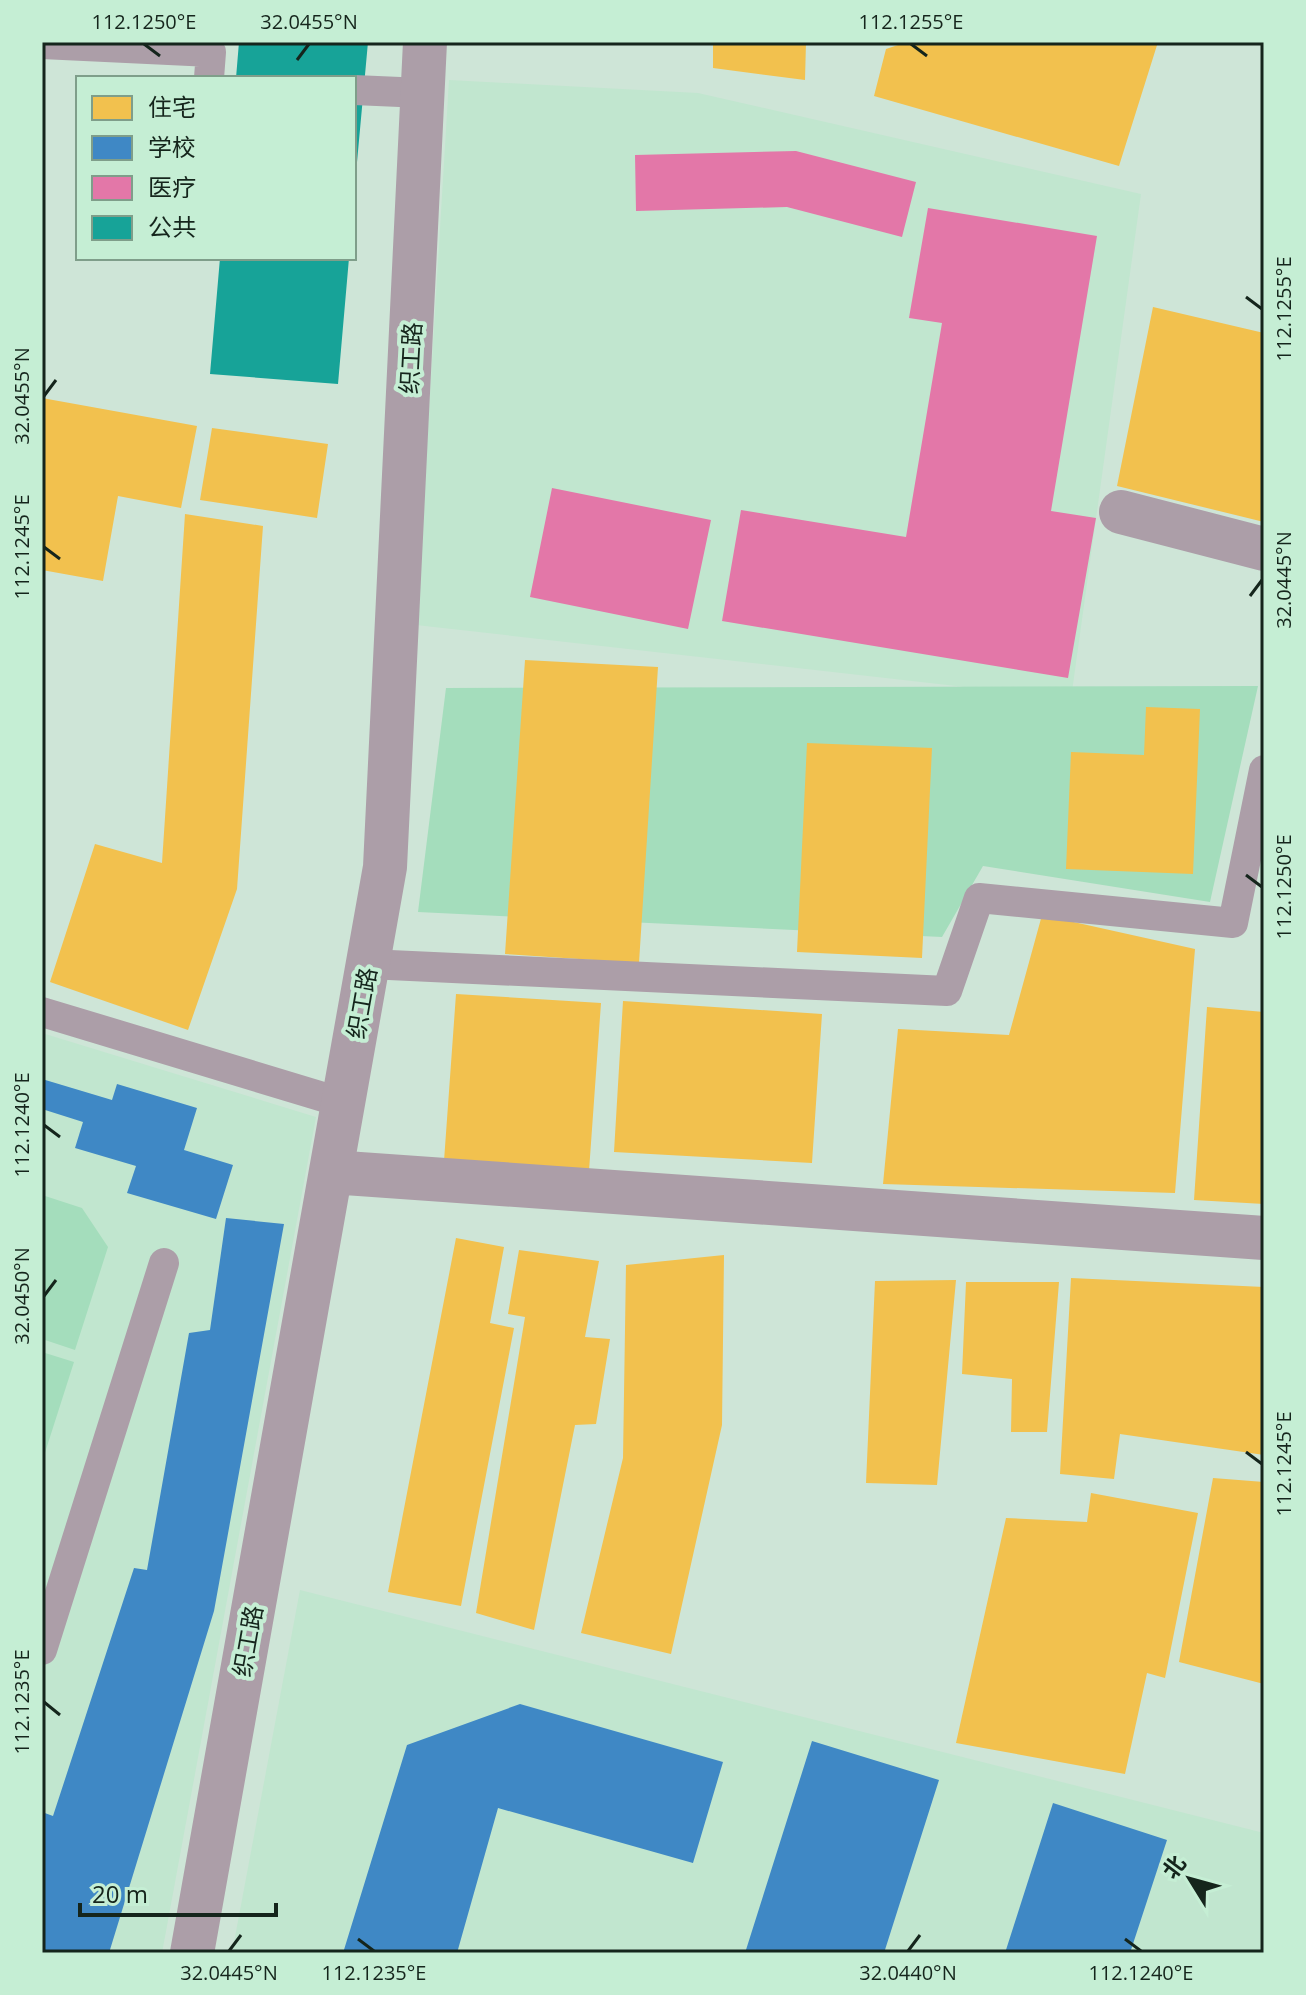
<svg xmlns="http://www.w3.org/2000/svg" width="1306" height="1995" viewBox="0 0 1306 1995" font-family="'Open Sans','Noto Sans SC',sans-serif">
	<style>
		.built { fill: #c1e6cf }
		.green { fill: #a4ddbc }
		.homes { fill: #f2c14e }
		.schools { fill: #3f88c5 }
		.health { fill: #e377a8 }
		.public { fill: #17a398 }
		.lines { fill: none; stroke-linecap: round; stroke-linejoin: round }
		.service { stroke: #ac9ea8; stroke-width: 30 }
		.minor { stroke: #ac9ea8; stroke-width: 44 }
		.ticks { fill: none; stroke: #15251c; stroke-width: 3 }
		.labels { text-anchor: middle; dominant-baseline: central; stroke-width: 8; stroke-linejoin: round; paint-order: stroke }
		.street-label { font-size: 24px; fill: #15251c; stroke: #c5eed4 }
		.neatline { fill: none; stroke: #15251c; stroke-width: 3 }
		.ticks-label { font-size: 20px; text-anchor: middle; fill: #15251c }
	</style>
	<rect width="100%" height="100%" fill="#cee5d7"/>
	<!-- built -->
	<path class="built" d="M 449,80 L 698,93 L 1141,194 L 1071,699 L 416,625 Z
		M 42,1033 L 316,1117 L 162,1953 L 42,1953 Z
		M 300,1590 L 1264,1833 L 1264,1953 L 232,1953 Z"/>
	<!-- green -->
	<path class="green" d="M 1258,686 L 1210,902 L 983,866 L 942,937 L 418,912 L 446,688 Z
		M 42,1195 L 82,1208 L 108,1247 L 75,1350 L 42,1339 Z
		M 42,1352 L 74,1362 L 42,1462 Z"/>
	<!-- homes -->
	<path class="homes" d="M 713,42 L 806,42 L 805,80 L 713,68 Z
		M 907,42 L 1158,42 L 1119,166 L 874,96 L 886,49 Z
		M 1153,307 L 1264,333 L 1264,522 L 1117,486 Z
		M 42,398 L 197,426 L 181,508 L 118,496 L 103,581 L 42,570 Z
		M 212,428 L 328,444 L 317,518 L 200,500 Z
		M 185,514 L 263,526 L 237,889 L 188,1030 L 50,982 L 95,844 L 162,863 Z
		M 525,660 L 658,667 L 639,963 L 505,954 Z
		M 1146,707 L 1200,709 L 1193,874 L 1066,869 L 1071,752 L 1144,755 Z
		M 807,743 L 932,748 L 922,958 L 797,952 Z
		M 1042,915 L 1195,949 L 1175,1193 L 883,1184 L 898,1029 L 1009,1035 Z
		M 456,994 L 601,1003 L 589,1171 L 444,1161 Z
		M 623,1001 L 822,1014 L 812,1163 L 614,1152 Z
		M 1207,1007 L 1264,1012 L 1264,1204 L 1194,1200 Z
		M 456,1238 L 504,1247 L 490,1323 L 514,1328 L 461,1606 L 388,1592 Z
		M 519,1250 L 599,1261 L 585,1337 L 610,1339 L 596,1424 L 575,1425 L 534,1630 L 476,1613 L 525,1317 L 508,1314 Z
		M 724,1255 L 722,1425 L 671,1654 L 581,1633 L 623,1458 L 626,1265 Z
		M 1071,1278 L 1264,1287 L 1264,1455 L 1120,1434 L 1114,1479 L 1060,1474 Z
		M 956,1280 L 937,1485 L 866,1483 L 875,1281 Z
		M 966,1282 L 1059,1282 L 1047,1432 L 1011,1432 L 1012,1379 L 962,1374 Z
		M 1213,1478 L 1264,1482 L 1264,1684 L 1179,1662 Z
		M 1091,1493 L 1198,1513 L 1165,1678 L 1147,1673 L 1125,1774 L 956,1743 L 1006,1518 L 1087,1522 Z"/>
	<!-- schools -->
	<path class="schools" d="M 42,1079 L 112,1100 L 117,1084 L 197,1108 L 184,1150 L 233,1165 L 216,1219 L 127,1193 L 136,1166 L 75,1148 L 83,1122 L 42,1109 Z
		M 226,1218 L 284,1224 L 214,1611 L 109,1953 L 42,1953 L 42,1812 L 53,1816 L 134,1568 L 147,1570 L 189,1333 L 210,1330 Z
		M 520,1704 L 723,1762 L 693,1863 L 498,1808 L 457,1953 L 343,1953 L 407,1745 Z
		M 812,1741 L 939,1780 L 884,1953 L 745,1953 Z
		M 1053,1803 L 1167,1840 L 1130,1953 L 1005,1953 Z"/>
	<!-- health -->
	<path class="health" d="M 796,151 L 916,182 L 902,237 L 787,207 L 636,211 L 635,155 Z
		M 928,208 L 1097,236 L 1051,511 L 1096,518 L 1068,678 L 722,621 L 741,510 L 906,537 L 942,323 L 909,318 Z
		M 552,488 L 711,520 L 688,629 L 530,597 Z"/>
	<!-- public -->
	<path class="public" d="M 239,42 L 368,42 L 356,173 L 354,173 L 354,78 L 236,78 Z
		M 220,258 L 349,258 L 338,384 L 210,374 Z"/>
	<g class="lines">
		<!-- service -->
		<path class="service" d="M 42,44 L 211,52 L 209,78
			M 354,90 L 423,93
			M 368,964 L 947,991 L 979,898 L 1233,923 L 1264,770
			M 42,1012 L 343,1103
			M 42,1650 L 164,1263"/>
		<!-- minor -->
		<path class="minor" d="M 1121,512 L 1264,549
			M 331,1172 L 1264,1238
			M 192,1953 L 385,867 L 425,42"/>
	</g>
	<!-- ticks -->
	<path class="ticks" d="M 144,44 L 160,56M 911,44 L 927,56M 297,60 L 309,44M 1246,297 L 1262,309M 44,396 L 56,380M 44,547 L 60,559M 1250,596 L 1262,580M 1246,875 L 1262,887M 44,1125 L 60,1137M 44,1296 L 56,1280M 1246,1452 L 1262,1464M 44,1702 L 60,1715M 358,1939 L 374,1951M 1125,1939 L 1141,1951M 229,1951 L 241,1935M 908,1951 L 920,1935"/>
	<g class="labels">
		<!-- street labels -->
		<g class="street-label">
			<text transform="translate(410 358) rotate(-87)">织工路</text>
			<text transform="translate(361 1003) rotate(-80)">织工路</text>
			<text transform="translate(247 1641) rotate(-80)">织工路</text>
		</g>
	</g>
	<!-- border -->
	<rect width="1306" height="1995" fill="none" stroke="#c5eed4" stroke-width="88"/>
	<!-- legend -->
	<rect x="76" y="76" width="280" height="184" fill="#c5eed4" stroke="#7f9e8a" stroke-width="2"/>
	<rect x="92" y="96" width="40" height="24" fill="#f2c14e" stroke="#7f9e8a" stroke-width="2"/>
	<text x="148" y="116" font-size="24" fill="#15251c">住宅</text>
	<rect x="92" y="136" width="40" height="24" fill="#3f88c5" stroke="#7f9e8a" stroke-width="2"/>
	<text x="148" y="156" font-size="24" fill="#15251c">学校</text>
	<rect x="92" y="176" width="40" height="24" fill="#e377a8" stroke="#7f9e8a" stroke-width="2"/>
	<text x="148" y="196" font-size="24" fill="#15251c">医疗</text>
	<rect x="92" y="216" width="40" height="24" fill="#17a398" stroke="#7f9e8a" stroke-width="2"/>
	<text x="148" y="236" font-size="24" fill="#15251c">公共</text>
	<!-- north arrow -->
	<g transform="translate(1190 1879) rotate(307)" stroke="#c5eed4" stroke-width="6" paint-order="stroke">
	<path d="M0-6L14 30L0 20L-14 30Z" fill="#15251c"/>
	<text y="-12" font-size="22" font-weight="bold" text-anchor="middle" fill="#15251c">北</text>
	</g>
	<!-- scale -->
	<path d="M80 1903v12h196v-12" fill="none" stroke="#15251c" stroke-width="4"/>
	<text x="92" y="1903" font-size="24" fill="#15251c" stroke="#c5eed4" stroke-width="6" paint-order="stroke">20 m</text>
	<rect x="44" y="44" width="1218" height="1907" class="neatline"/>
	<g class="ticks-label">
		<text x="144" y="29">112.1250°E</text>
		<text x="309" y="29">32.0455°N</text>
		<text x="911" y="29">112.1255°E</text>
		<text transform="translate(1284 309) rotate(-90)" y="7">112.1255°E</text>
		<text transform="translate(22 396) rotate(-90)" y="7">32.0455°N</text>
		<text transform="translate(22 547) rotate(-90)" y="7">112.1245°E</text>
		<text transform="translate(1284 580) rotate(-90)" y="7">32.0445°N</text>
		<text transform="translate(1284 887) rotate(-90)" y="7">112.1250°E</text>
		<text transform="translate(22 1125) rotate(-90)" y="7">112.1240°E</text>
		<text transform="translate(22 1296) rotate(-90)" y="7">32.0450°N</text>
		<text transform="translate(1284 1464) rotate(-90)" y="7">112.1245°E</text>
		<text transform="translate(22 1702) rotate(-90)" y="7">112.1235°E</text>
		<text x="229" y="1980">32.0445°N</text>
		<text x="374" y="1980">112.1235°E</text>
		<text x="908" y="1980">32.0440°N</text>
		<text x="1141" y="1980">112.1240°E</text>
	</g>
</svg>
